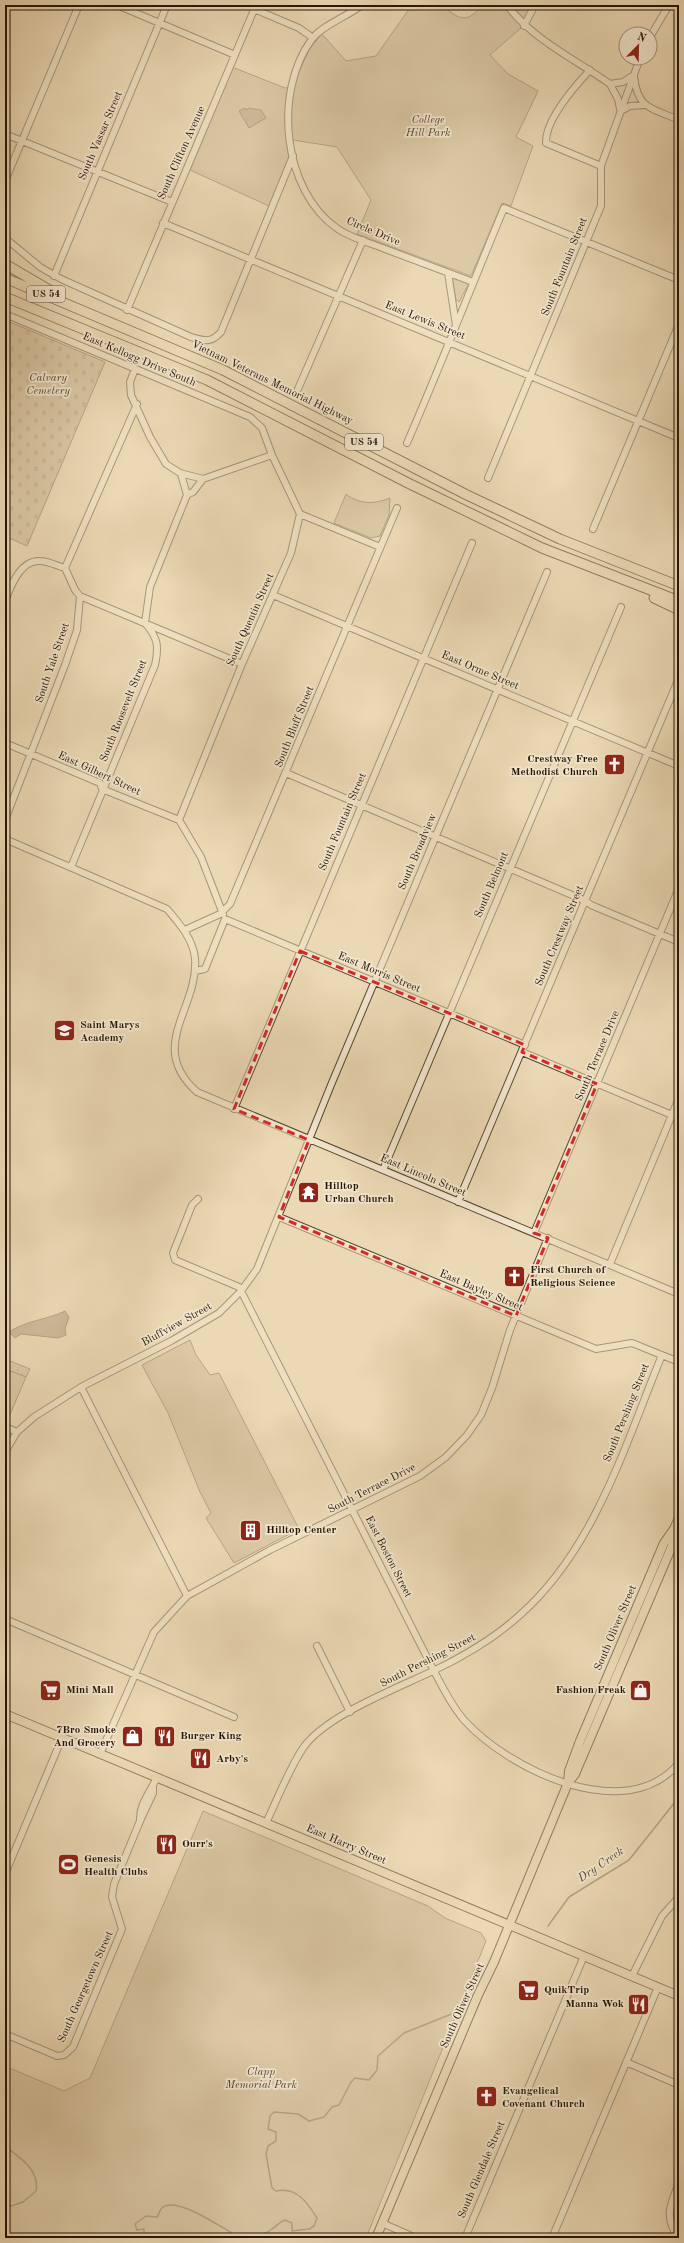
<svg xmlns="http://www.w3.org/2000/svg" width="684" height="2243" viewBox="0 0 684 2243" font-family="'Old Standard TT',serif">
	<style>
		.grass { fill: url(#grass-dots); stroke: #77664d }
		.cemetery { fill: url(#cemetery-stones); stroke: #77664d }
		.green { fill: #c9b796; stroke: #77664d }
		.water { fill: #a89678; stroke: #74624a }
		.lines { fill: none; stroke-linecap: round; stroke-linejoin: round }
		.stream { stroke: #74624a; stroke-width: 1.5 }
		.minor-casing { stroke: #564630; stroke-width: 8 }
		.major-casing { stroke: #251504; stroke-width: 10 }
		.highway-casing { stroke: #251504; stroke-width: 11 }
		.minor { stroke: #f2e6ce; stroke-width: 6 }
		.major { stroke: #ebd8b4; stroke-width: 8 }
		.highway { stroke: #ebd8b4; stroke-width: 9 }
		.marked { fill: none; stroke: #d62828; stroke-width: 3; stroke-dasharray: 8 5; stroke-linejoin: round }
		.labels { text-anchor: middle; dominant-baseline: central; stroke-width: 3.5; stroke-linejoin: round; paint-order: stroke }
		.shield { fill: #f2e6ce; stroke: #625441; stroke-width: 1 }
		.shield-label { font-size: 10px; font-weight: bold; fill: #251504 }
		.park-label { font-size: 11px; font-style: italic; fill: #564630; stroke: #f2e6ce }
		.street-label { font-size: 11px; fill: #251504; stroke: #f2e6ce }
		.poi-label { font-size: 11px; font-weight: bold; fill: #251504; stroke: #f2e6ce; text-anchor: start }
		.water-label { font-size: 12px; font-style: italic; fill: #594932; stroke: #f2e6ce }
	</style>
	<defs>
		<pattern id="grass-dots" width="8" height="8" patternUnits="userSpaceOnUse"><rect width="8" height="8" fill="#c9b796"/><path d="M2 2h.1M6 6h.1" fill="none" stroke="#ac9c80" stroke-width="1.8" stroke-linecap="round"/></pattern>
		<pattern id="cemetery-stones" width="16" height="16" patternUnits="userSpaceOnUse"><rect width="16" height="16" fill="#c9b796"/><path d="M2 7V4a2 2 0 0 1 4 0v3zM10 15v-3a2 2 0 0 1 4 0v3z" fill="#ac9c80"/></pattern>
	</defs>
	<rect width="100%" height="100%" fill="#ebd8b4"/>
	<filter id="stains"><feTurbulence type="fractalNoise" baseFrequency=".005" numOctaves="4"/><feColorMatrix values="0 0 0 0 .2 0 0 0 0 .09 0 0 0 0 .02 0 0 0 .5 -.17"/></filter>
	<radialGradient id="worn" r=".72"><stop offset=".6" stop-color="#630" stop-opacity="0"/><stop offset="1" stop-color="#630" stop-opacity=".3"/></radialGradient>
	<!-- grass -->
	<path class="grass" d="M 5,1359 L 30,1369 L 26,1377 L 5,1369 Z"/>
	<!-- cemetery -->
	<path class="cemetery" d="M 5,320 L 105,362 L 27,546 L 5,536 Z"/>
	<!-- green -->
	<path class="green" d="M 412,5 L 443,5 C 458,20 468,24 482,5 L 531,5 L 521,28 L 490,55 L 508,74 L 538,91 L 516,137 L 533,146 L 511,206 L 502,203 L 471,276 L 357,234 L 371,200 L 337,147 L 293,140 L 289,157 L 269,206 L 190,170 L 232,67 L 285,88 L 292,87 L 310,48 L 322,34 L 346,61 L 376,56 Z
		M 452,277 L 469,283 L 459,302 L 456,300 Z
		M 346,494 C 360,505 374,504 390,498 L 389,515 L 380,536 L 371,538 L 334,523 Z
		M 190,1340 L 196,1355 L 210,1375 L 219,1373 L 299,1529 L 234,1563 L 206,1518 L 211,1513 L 200,1492 L 168,1413 L 142,1365 Z
		M 5,1369 L 26,1377 L 6,1424 L 5,1424 Z
		M 203,1811 L 428,1906 L 445,1918 L 481,1933 L 486,1941 L 366,2238 L 5,2238 L 5,2066 L 64,2091 L 90,2078 Z"/>
	<!-- water -->
	<path class="water" d="M 245,108 L 246,110 L 249,108 L 261,110 L 266,118 L 249,128 L 239,111 Z
		M 65,1311 L 69,1317 L 65,1329 L 66,1335 L 58,1338 L 21,1334 L 15,1338 L 9,1332 C 27,1320 47,1320 65,1311 Z"/>
	<g class="lines">
		<!-- stream -->
		<path class="stream" d="M 548,1926 L 569,1897 L 629,1860 L 679,1797
			M 5,2146 C 20,2158 40,2170 36,2191 L 23,2202 L 5,2208
			M 144,2238 L 144,2229 L 137,2230 L 135,2224 L 146,2216 L 157,2217 C 159,2214 160,2209 163,2207 C 179,2197 222,2228 237,2236 C 247,2238 263,2236 272,2229 C 277,2226 279,2222 285,2220 L 292,2223 L 292,2231 L 309,2229 L 314,2226 L 317,2218 C 307,2202 297,2187 276,2191 L 272,2188 L 266,2154 L 268,2146 L 276,2141 L 276,2132 L 268,2129 L 270,2116 L 274,2112 L 298,2114 L 309,2121 L 324,2117 L 332,2107 L 339,2105 L 351,2082 L 355,2078 L 369,2080 L 377,2070 L 378,2056 L 404,2033 L 459,2011"/>
		<defs>
			<path id="minor" d="M 117,5 L 235,55
				M 362,5 C 348,16 321,26 312,39 C 273,91 282,191 338,229 C 351,238 370,243 385,249 C 414,260 444,271 473,282
				M 507,5 C 533,40 575,59 610,84 L 623,82 L 634,75
				M 254,9 L 299,28 L 313,38
				M 524,26 L 535,5
				M 650,37 L 669,5
				M 590,70 C 575,86 545,120 546,143 L 601,166
				M 634,77 C 638,110 652,108 679,120
				M 610,84 L 618,99 L 620,109
				M 621,111 L 630,106 L 645,105
				M 5,134 L 172,202
				M 5,181 L 79,5
				M 163,223 L 679,438
				M 5,238 L 40,267 L 61,279 L 191,337 C 206,341 211,343 221,332 L 293,156
				M 448,273 L 456,325
				M 54,276 L 167,5
				M 127,310 L 256,5
				M 5,314 L 250,417 L 262,428 L 272,455 L 300,514 L 291,553 L 242,664 L 179,820
				M 135,369 L 130,382 L 131,395 L 150,437 L 166,464 L 180,473 L 203,479 L 272,455
				M 298,389 L 363,240
				M 407,443 C 441,365 471,287 504,208 L 679,280
				M 181,474 L 187,495 L 193,492 L 203,479
				M 488,478 L 601,206 L 601,166 L 640,58
				M 300,514 L 380,547
				M 593,529 L 679,324
				M 273,595 L 679,766
				M 80,596 L 242,664
				M 5,601 C 11,586 20,560 40,561 C 48,561 57,566 65,568
				M 5,743 L 100,783 L 102,789 L 179,820 L 201,857 L 223,914
				M 286,773 L 586,901 L 591,905 L 679,942
				M 5,820 L 65,665 L 77,630 L 80,596 L 75,590 L 65,568 L 137,404
				M 5,839 L 167,909 C 179,923 193,939 195,958 C 199,1009 146,1046 197,1092 L 679,1294
				M 71,867 L 155,665 C 159,646 158,638 145,623 L 150,587 L 187,495
				M 225,919 L 525,1045
				M 185,930 L 220,914 L 230,904 L 397,508
				M 195,971 L 205,969 L 225,919
				M 522,1052 L 679,1118
				M 234,1109 L 472,543
				M 383,1170 L 621,607
				M 198,1199 L 192,1205 L 173,1253 L 175,1260 L 239,1287 L 434,1671 C 443,1688 451,1705 464,1720 C 508,1769 626,1827 679,1763
				M 458,1202 L 679,678
				M 279,1217 L 596,1349 L 632,1343 L 679,1362
				M 534,1233 L 679,888
				M 610,1264 L 679,1098
				M 81,1387 L 187,1596
				M 5,1427 L 17,1432
				M 5,1452 L 17,1432 L 34,1417 L 81,1387 L 171,1341 L 219,1313 L 241,1291 L 257,1269 L 331,1085 L 547,572
				M 5,1619 L 234,1717
				M 317,1646 L 350,1712
				M 100,1754 L 154,1632 L 187,1596 L 270,1550 L 420,1476 L 446,1457 L 467,1435 L 481,1415 L 492,1388 L 510,1330 L 548,1238
				M 140,1821 C 139,1804 150,1793 156,1779
				M 266,1823 C 278,1798 288,1771 303,1748 C 326,1715 398,1688 435,1670 C 466,1655 495,1638 521,1614 C 595,1548 625,1445 662,1355
				M 5,1874 L 62,1738
				M 632,1976 L 662,1916 L 679,1897
				M 5,2034 L 57,2056 L 64,2055 L 73,2047 L 122,1929 L 112,1897 L 114,1884 L 140,1821 L 153,1793 L 153,1787
				M 626,2062 L 679,2085
				M 382,2223 L 416,2238
				M 465,2238 L 584,1956
				M 552,2238 L 658,1987
				M 678,2238 C 664,2216 670,2205 679,2183"/>
			<path id="major" d="M 5,1714 L 679,1996
				M 568,1783 L 569,1771 L 580,1741 L 664,1543 L 674,1529 L 679,1518
				M 376,2238 L 478,1995 L 494,1962 L 568,1783 L 575,1774 L 672,1546 L 674,1529"/>
			<path id="highway" d="M 5,264 L 51,291
				M 5,278 L 223,370 L 467,495 L 560,539 L 679,586
				M 5,297 L 207,380 L 408,483 L 542,548 L 679,601
				M 654,598 L 679,610"/>
		</defs>
		<!-- minor casing -->
		<use href="#minor" class="minor-casing"/>
		<!-- major casing -->
		<use href="#major" class="major-casing"/>
		<!-- highway casing -->
		<use href="#highway" class="highway-casing"/>
		<!-- minor -->
		<use href="#minor" class="minor"/>
		<!-- major -->
		<use href="#major" class="major"/>
		<!-- highway -->
		<use href="#highway" class="highway"/>
	</g>
	<!-- marked area -->
	<path d="M0 0H684V2243H0ZM 300,951 L 525,1045 L 522,1052 L 597,1084 L 534,1233 L 548,1238 L 516,1316 L 279,1217 L 309,1140 L 234,1109 Z" fill="#ebd8b4" fill-opacity=".55" fill-rule="evenodd"/>
	<path class="marked" d="M 300,951 L 525,1045 L 522,1052 L 597,1084 L 534,1233 L 548,1238 L 516,1316 L 279,1217 L 309,1140 L 234,1109 Z"/>
	<!-- icons -->
	<defs>
		<symbol id="church-square" viewBox="-11 -11 22 22"><rect x="-9" y="-9" width="18" height="18" rx="4" fill="#8f2418" stroke="#f2e6ce"/><path d="M-1.2-6h2.4v3.5h3.3v2.4h-3.3V6h-2.4V-.1h-3.3v-2.4h3.3Z" fill="#fff"/></symbol>
		<symbol id="school-square" viewBox="-11 -11 22 22"><rect x="-9" y="-9" width="18" height="18" rx="4" fill="#8f2418" stroke="#f2e6ce"/><path d="M0-5L7-2L0 1L-7-2ZM-4 1L0 2.5L4 1V4Q0 6-4 4Z" fill="#fff"/></symbol>
		<symbol id="temple-square" viewBox="-11 -11 22 22"><rect x="-9" y="-9" width="18" height="18" rx="4" fill="#8f2418" stroke="#f2e6ce"/><path d="M0-6L5-2H3V0L6.5 2.5H4V6H1.5V3h-3V6H-4V2.5H-6.5L-3 0V-2H-5Z" fill="#fff"/></symbol>
		<symbol id="building-square" viewBox="-11 -11 22 22"><rect x="-9" y="-9" width="18" height="18" rx="4" fill="#8f2418" stroke="#f2e6ce"/><path d="M-4-6H4V6H1V3H-1V6H-4ZM-2.5-4.3h1.7v1.8h-1.7ZM.8-4.3h1.7v1.8H.8ZM-2.5-1h1.7V.8h-1.7ZM.8-1h1.7V.8H.8Z" fill="#fff"/></symbol>
		<symbol id="supermarket-square" viewBox="-11 -11 22 22"><rect x="-9" y="-9" width="18" height="18" rx="4" fill="#8f2418" stroke="#f2e6ce"/><path d="M-6-5.5h2.5l.6 2H6L4.5 2H-2.5L-4.4-4H-6ZM-1.5 3.2a1.3 1.3 0 1 0 .1 0ZM3 3.2a1.3 1.3 0 1 0 .1 0Z" fill="#fff"/></symbol>
		<symbol id="shop-square" viewBox="-11 -11 22 22"><rect x="-9" y="-9" width="18" height="18" rx="4" fill="#8f2418" stroke="#f2e6ce"/><path d="M-5-2.5h2.3a2.7 3.5 0 0 1 5.4 0H5L5.5 6h-11ZM-1.5-2.5h3a1.5 2.3 0 0 0-3 0Z" fill="#fff"/></symbol>
		<symbol id="restaurant-square" viewBox="-11 -11 22 22"><rect x="-9" y="-9" width="18" height="18" rx="4" fill="#8f2418" stroke="#f2e6ce"/><path d="M-5-6h1v4h1v-4h1v4h1v-4h1v5L-1.5 .5V6h-2V.5L-5-1ZM5-6V6H3V1.5H1.5Q1.5-4 5-6Z" fill="#fff"/></symbol>
		<symbol id="stadium-square" viewBox="-11 -11 22 22"><rect x="-9" y="-9" width="18" height="18" rx="4" fill="#8f2418" stroke="#f2e6ce"/><path d="M0-5a6.5 5 0 1 0 0 10a6.5 5 0 1 0 0-10ZM-3.5-1.8h7v3.6h-7Z" fill="#fff"/></symbol>
	</defs>
	<g fill-rule="evenodd">
		<use href="#church-square" x="602" y="752" width="25" height="25"/>
		<use href="#school-square" x="52" y="1018" width="25" height="25"/>
		<use href="#temple-square" x="296" y="1180" width="25" height="25"/>
		<use href="#church-square" x="502" y="1264" width="25" height="25"/>
		<use href="#building-square" x="238" y="1518" width="25" height="25"/>
		<use href="#supermarket-square" x="38" y="1678" width="25" height="25"/>
		<use href="#shop-square" x="628" y="1678" width="25" height="25"/>
		<use href="#shop-square" x="120" y="1724" width="25" height="25"/>
		<use href="#restaurant-square" x="152" y="1724" width="25" height="25"/>
		<use href="#restaurant-square" x="188" y="1746" width="25" height="25"/>
		<use href="#restaurant-square" x="154" y="1832" width="25" height="25"/>
		<use href="#stadium-square" x="56" y="1852" width="25" height="25"/>
		<use href="#supermarket-square" x="516" y="1978" width="25" height="25"/>
		<use href="#restaurant-square" x="626" y="1992" width="25" height="25"/>
		<use href="#church-square" x="474" y="2084" width="25" height="25"/>
	</g>
	<g class="labels">
		<!-- shield labels -->
		<g class="shield">
			<rect x="27" y="286" width="38" height="16" rx="3"/>
			<rect x="345" y="434" width="38" height="16" rx="3"/>
		</g>
		<g class="shield-label">
			<text x="46" y="294">US 54</text>
			<text x="364" y="442">US 54</text>
		</g>
		<!-- park labels -->
		<g class="park-label">
			<text x="428" y="120">College<tspan x="428" dy="13">Hill Park</tspan></text>
			<text x="48" y="378">Calvary<tspan x="48" dy="13">Cemetery</tspan></text>
			<text x="261" y="2072">Clapp<tspan x="261" dy="13">Memorial Park</tspan></text>
		</g>
		<!-- street labels -->
		<g class="street-label">
			<text transform="translate(101 136) rotate(-67)">South Vassar Street</text>
			<text transform="translate(182 153) rotate(-66)">South Clifton Avenue</text>
			<text transform="translate(373 232) rotate(23)">Circle Drive</text>
			<text transform="translate(565 267) rotate(-68)">South Fountain Street</text>
			<text transform="translate(425 321) rotate(22)">East Lewis Street</text>
			<text transform="translate(139 360) rotate(23)">East Kellogg Drive South</text>
			<text transform="translate(272 383) rotate(26)">Vietnam Veterans Memorial Highway</text>
			<text transform="translate(251 620) rotate(-66)">South Quentin Street</text>
			<text transform="translate(53 663) rotate(-71)">South Yale Street</text>
			<text transform="translate(480 671) rotate(23)">East Orme Street</text>
			<text transform="translate(124 711) rotate(-68)">South Roosevelt Street</text>
			<text transform="translate(295 727) rotate(-68)">South Bluff Street</text>
			<text transform="translate(99 774) rotate(25)">East Gilbert Street</text>
			<text transform="translate(343 822) rotate(-67)">South Fountain Street</text>
			<text transform="translate(418 852) rotate(-67)">South Broadview</text>
			<text transform="translate(492 885) rotate(-67)">South Belmont</text>
			<text transform="translate(560 936) rotate(-67)">South Crestway Street</text>
			<text transform="translate(379 973) rotate(23)">East Morris Street</text>
			<text transform="translate(598 1056) rotate(-67)">South Terrace Drive</text>
			<text transform="translate(423 1176) rotate(23)">East Lincoln Street</text>
			<text transform="translate(481 1291) rotate(23)">East Bayley Street</text>
			<text transform="translate(177 1325) rotate(-29)">Bluffview Street</text>
			<text transform="translate(627 1413) rotate(-68)">South Pershing Street</text>
			<text transform="translate(372 1489) rotate(-27)">South Terrace Drive</text>
			<text transform="translate(388 1557) rotate(63)">East Boston Street</text>
			<text transform="translate(616 1628) rotate(-67)">South Oliver Street</text>
			<text transform="translate(428 1661) rotate(-27)">South Pershing Street</text>
			<text transform="translate(346 1845) rotate(23)">East Harry Street</text>
			<text transform="translate(86 1987) rotate(-66)">South Georgetown Street</text>
			<text transform="translate(463 2006) rotate(-66)">South Oliver Street</text>
			<text transform="translate(482 2170) rotate(-67)">South Glendale Street</text>
		</g>
		<!-- poi labels -->
		<g class="poi-label">
			<text x="598" y="759" text-anchor="end">Crestway Free<tspan x="598" dy="13">Methodist Church</tspan></text>
			<text x="80" y="1025">Saint Marys<tspan x="80" dy="13">Academy</tspan></text>
			<text x="324" y="1186">Hilltop<tspan x="324" dy="13">Urban Church</tspan></text>
			<text x="530" y="1270">First Church of<tspan x="530" dy="13">Religious Science</tspan></text>
			<text x="266" y="1530">Hilltop Center</text>
			<text x="66" y="1690">Mini Mall</text>
			<text x="626" y="1690" text-anchor="end">Fashion Freak</text>
			<text x="116" y="1730" text-anchor="end">7Bro Smoke<tspan x="116" dy="13">And Grocery</tspan></text>
			<text x="180" y="1736">Burger King</text>
			<text x="216" y="1759">Arby's</text>
			<text x="182" y="1844">Ourr's</text>
			<text x="84" y="1859">Genesis<tspan x="84" dy="13">Health Clubs</tspan></text>
			<text x="544" y="1990">QuikTrip</text>
			<text x="624" y="2004" text-anchor="end">Manna Wok</text>
			<text x="502" y="2091">Evangelical<tspan x="502" dy="13">Covenant Church</tspan></text>
		</g>
		<!-- water labels -->
		<g class="water-label">
			<text transform="translate(601 1865) rotate(-34)">Dry Creek</text>
		</g>
	</g>
	<!-- margin -->
	<rect width="684" height="2243" fill="none" stroke="#ebd8b4" stroke-width="20"/>
	<rect x="6" y="6" width="672" height="2231" fill="none" stroke="#251504" stroke-width="2"/>
	<rect x="10" y="10" width="664" height="2223" fill="none" stroke="#251504"/>
	<!-- north arrow -->
	<g transform="translate(638 46) rotate(23)"><circle r="19" fill="#f2e6ce" stroke="#a0927d"/>
	<path d="M0-3L7 15L0 10L-7 15Z" fill="#8f2418"/>
	<text y="-6" font-size="11" font-weight="bold" text-anchor="middle" fill="#251504">N</text>
	</g>
	<rect width="100%" height="100%" filter="url(#stains)"/>
	<rect width="100%" height="100%" fill="url(#worn)"/>
</svg>
